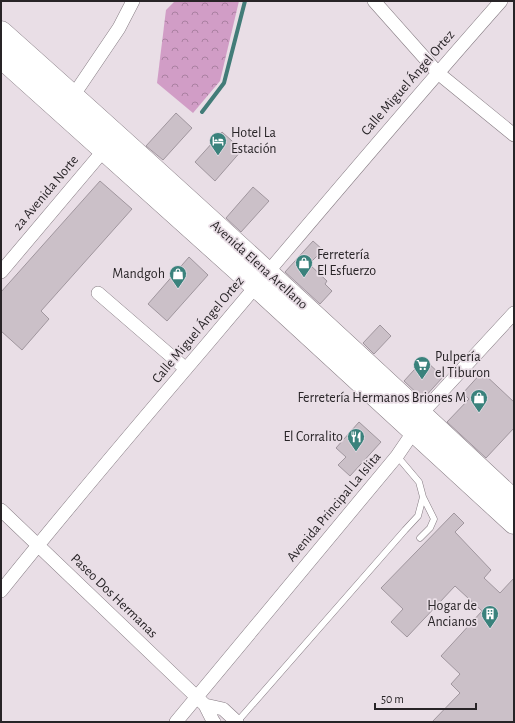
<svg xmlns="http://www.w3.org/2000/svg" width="515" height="723" viewBox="0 0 515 723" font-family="'Alegreya Sans',sans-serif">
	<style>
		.forest { fill: url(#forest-crowns) }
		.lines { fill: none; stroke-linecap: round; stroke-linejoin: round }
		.stream { stroke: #427c78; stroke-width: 4 }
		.building { fill: #cbc0c8; stroke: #a0969e }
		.lane-casing { stroke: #867c83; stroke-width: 7 }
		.street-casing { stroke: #867c83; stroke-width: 14 }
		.highway-casing { stroke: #867c83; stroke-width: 23 }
		.lane { stroke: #fff; stroke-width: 6 }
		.street { stroke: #fff; stroke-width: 13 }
		.highway { stroke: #fff; stroke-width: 22 }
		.labels { text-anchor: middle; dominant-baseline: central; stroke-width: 3.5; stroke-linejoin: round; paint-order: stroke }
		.street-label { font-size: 14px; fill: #282427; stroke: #e9dee6 }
		.poi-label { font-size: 14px; fill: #282427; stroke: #e9dee6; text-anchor: end }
	</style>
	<defs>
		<pattern id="forest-crowns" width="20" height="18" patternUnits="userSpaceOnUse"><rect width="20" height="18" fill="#d19dc6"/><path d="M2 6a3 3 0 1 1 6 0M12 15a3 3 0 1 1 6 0" fill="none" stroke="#aa80a1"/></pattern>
	</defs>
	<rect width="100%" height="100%" fill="#e9dee6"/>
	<!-- forest -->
	<path class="forest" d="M 175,1 L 239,1 L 220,81 L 193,113 L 157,83 L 166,10 Z"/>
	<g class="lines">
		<!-- stream -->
		<path class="stream" d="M 202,112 L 224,83 L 245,1"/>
	</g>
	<!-- building -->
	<path class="building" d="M 176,113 L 192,128 L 163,160 L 146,146 Z
		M 222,132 L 242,150 L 215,181 L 195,162 Z
		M 100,181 L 132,209 L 41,311 L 49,319 L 22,350 L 1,331 L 1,292 Z
		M 253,187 L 269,201 L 241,232 L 226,218 Z
		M 313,241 L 323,250 L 309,264 L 327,281 L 325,284 L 332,291 L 320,304 L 285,272 Z
		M 189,257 L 208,275 L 167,321 L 148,304 Z
		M 380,325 L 391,336 L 374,354 L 363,343 Z
		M 424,359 L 443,377 L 423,399 L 404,381 Z
		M 482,372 L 514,402 L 514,428 L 486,458 L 447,422 L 469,399 L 463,393 Z
		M 359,422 L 381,442 L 350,476 L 338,465 L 346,457 L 336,448 Z
		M 454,513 L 464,523 L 455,532 L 491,570 L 484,578 L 500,593 L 514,578 L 514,722 L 432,722 L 460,693 L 451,684 L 460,674 L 441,656 L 482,611 L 455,586 L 407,637 L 391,622 L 403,609 L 381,588 Z"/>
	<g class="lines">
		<defs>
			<path id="lane" d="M 397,456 L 419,482 L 423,497 L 434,519 L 430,528 L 420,538
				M 237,722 L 405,530 L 418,516 L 423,497"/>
			<path id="street" d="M 374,1 L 438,73 L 514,135
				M 73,96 L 119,28 L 133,1
				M 1,272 L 109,144
				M 98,293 L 186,369
				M 1,510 L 205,705 L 213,721 L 214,722
				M 1,591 C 68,507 138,425 208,343 C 305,228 402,113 501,1
				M 205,705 L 223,709 L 237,722
				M 176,722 L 397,456 L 414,431 L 421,414 L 514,313"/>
			<path id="highway" d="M 1,32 C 174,186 345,343 514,501
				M 1,57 L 256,286 L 514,523"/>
		</defs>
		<!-- lane casing -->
		<use href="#lane" class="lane-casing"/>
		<!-- street casing -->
		<use href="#street" class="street-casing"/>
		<!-- highway casing -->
		<use href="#highway" class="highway-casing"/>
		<!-- lane -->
		<use href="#lane" class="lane"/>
		<!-- street -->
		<use href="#street" class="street"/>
		<!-- highway -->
		<use href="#highway" class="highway"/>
	</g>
	<!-- icons -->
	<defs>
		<symbol id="hotel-pin" viewBox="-11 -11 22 30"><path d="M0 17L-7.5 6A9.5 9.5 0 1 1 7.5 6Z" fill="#3a827c" stroke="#e9dee6"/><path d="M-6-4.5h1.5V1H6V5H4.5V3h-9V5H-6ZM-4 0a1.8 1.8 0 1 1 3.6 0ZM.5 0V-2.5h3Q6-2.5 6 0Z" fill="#fff"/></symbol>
		<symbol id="shop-pin" viewBox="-11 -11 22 30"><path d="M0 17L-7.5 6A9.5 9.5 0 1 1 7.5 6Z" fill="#3a827c" stroke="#e9dee6"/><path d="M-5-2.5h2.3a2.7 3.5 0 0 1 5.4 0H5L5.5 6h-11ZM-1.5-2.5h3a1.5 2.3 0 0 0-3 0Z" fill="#fff"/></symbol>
		<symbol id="supermarket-pin" viewBox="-11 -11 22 30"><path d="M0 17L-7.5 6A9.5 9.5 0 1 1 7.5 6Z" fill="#3a827c" stroke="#e9dee6"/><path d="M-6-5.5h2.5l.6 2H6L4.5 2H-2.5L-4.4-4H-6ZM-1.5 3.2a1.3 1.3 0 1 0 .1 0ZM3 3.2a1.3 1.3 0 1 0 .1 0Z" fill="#fff"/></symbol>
		<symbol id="restaurant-pin" viewBox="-11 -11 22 30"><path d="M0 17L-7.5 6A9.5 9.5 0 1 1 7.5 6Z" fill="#3a827c" stroke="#e9dee6"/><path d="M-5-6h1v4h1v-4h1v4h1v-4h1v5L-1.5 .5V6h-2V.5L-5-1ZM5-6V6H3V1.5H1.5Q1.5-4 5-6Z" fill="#fff"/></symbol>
		<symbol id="building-pin" viewBox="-11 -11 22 30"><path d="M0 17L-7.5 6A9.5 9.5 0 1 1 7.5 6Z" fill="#3a827c" stroke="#e9dee6"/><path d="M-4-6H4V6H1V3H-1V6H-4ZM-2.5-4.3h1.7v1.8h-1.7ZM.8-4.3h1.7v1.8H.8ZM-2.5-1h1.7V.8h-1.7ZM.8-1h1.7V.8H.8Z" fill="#fff"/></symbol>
	</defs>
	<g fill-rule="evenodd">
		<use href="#hotel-pin" x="208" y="131" width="20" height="27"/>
		<use href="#shop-pin" x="294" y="253" width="20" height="27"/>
		<use href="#shop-pin" x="168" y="264" width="20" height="27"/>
		<use href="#supermarket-pin" x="412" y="355" width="20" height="27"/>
		<use href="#shop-pin" x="469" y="388" width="20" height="27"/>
		<use href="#restaurant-pin" x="346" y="427" width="20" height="27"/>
		<use href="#building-pin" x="480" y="604" width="20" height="27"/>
	</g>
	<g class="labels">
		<!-- street labels -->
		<g class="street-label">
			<text transform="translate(408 83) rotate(-49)">Calle Miguel Ángel Ortez</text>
			<text transform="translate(46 193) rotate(-50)">2a Avenida Norte</text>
			<text transform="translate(259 265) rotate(42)">Avenida Elena Arellano</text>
			<text transform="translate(198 330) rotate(-50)">Calle Miguel Ángel Ortez</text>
			<text transform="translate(334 507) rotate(-50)">Avenida Principal La Islita</text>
			<text transform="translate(114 596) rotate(44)">Paseo Dos Hermanas</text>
		</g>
		<!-- poi labels -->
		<g class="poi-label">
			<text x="231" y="133" text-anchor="start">Hotel La<tspan x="231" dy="16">Estación</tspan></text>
			<text x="317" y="255" text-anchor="start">Ferretería<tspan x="317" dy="16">El Esfuerzo</tspan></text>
			<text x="165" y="274">Mandgoh</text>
			<text x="435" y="357" text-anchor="start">Pulpería<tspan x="435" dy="16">el Tiburon</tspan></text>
			<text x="466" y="398">Ferretería Hermanos Briones M</text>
			<text x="343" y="437">El Corralito</text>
			<text x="477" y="606">Hogar de<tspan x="477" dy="16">Ancianos</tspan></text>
		</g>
	</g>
	<!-- border -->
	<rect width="515" height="723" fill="none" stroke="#282427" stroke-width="4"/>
	<!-- scale -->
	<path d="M375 703v6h101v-6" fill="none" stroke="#282427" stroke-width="2"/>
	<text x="381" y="703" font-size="12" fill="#282427" stroke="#e9dee6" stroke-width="3" paint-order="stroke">50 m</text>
</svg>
